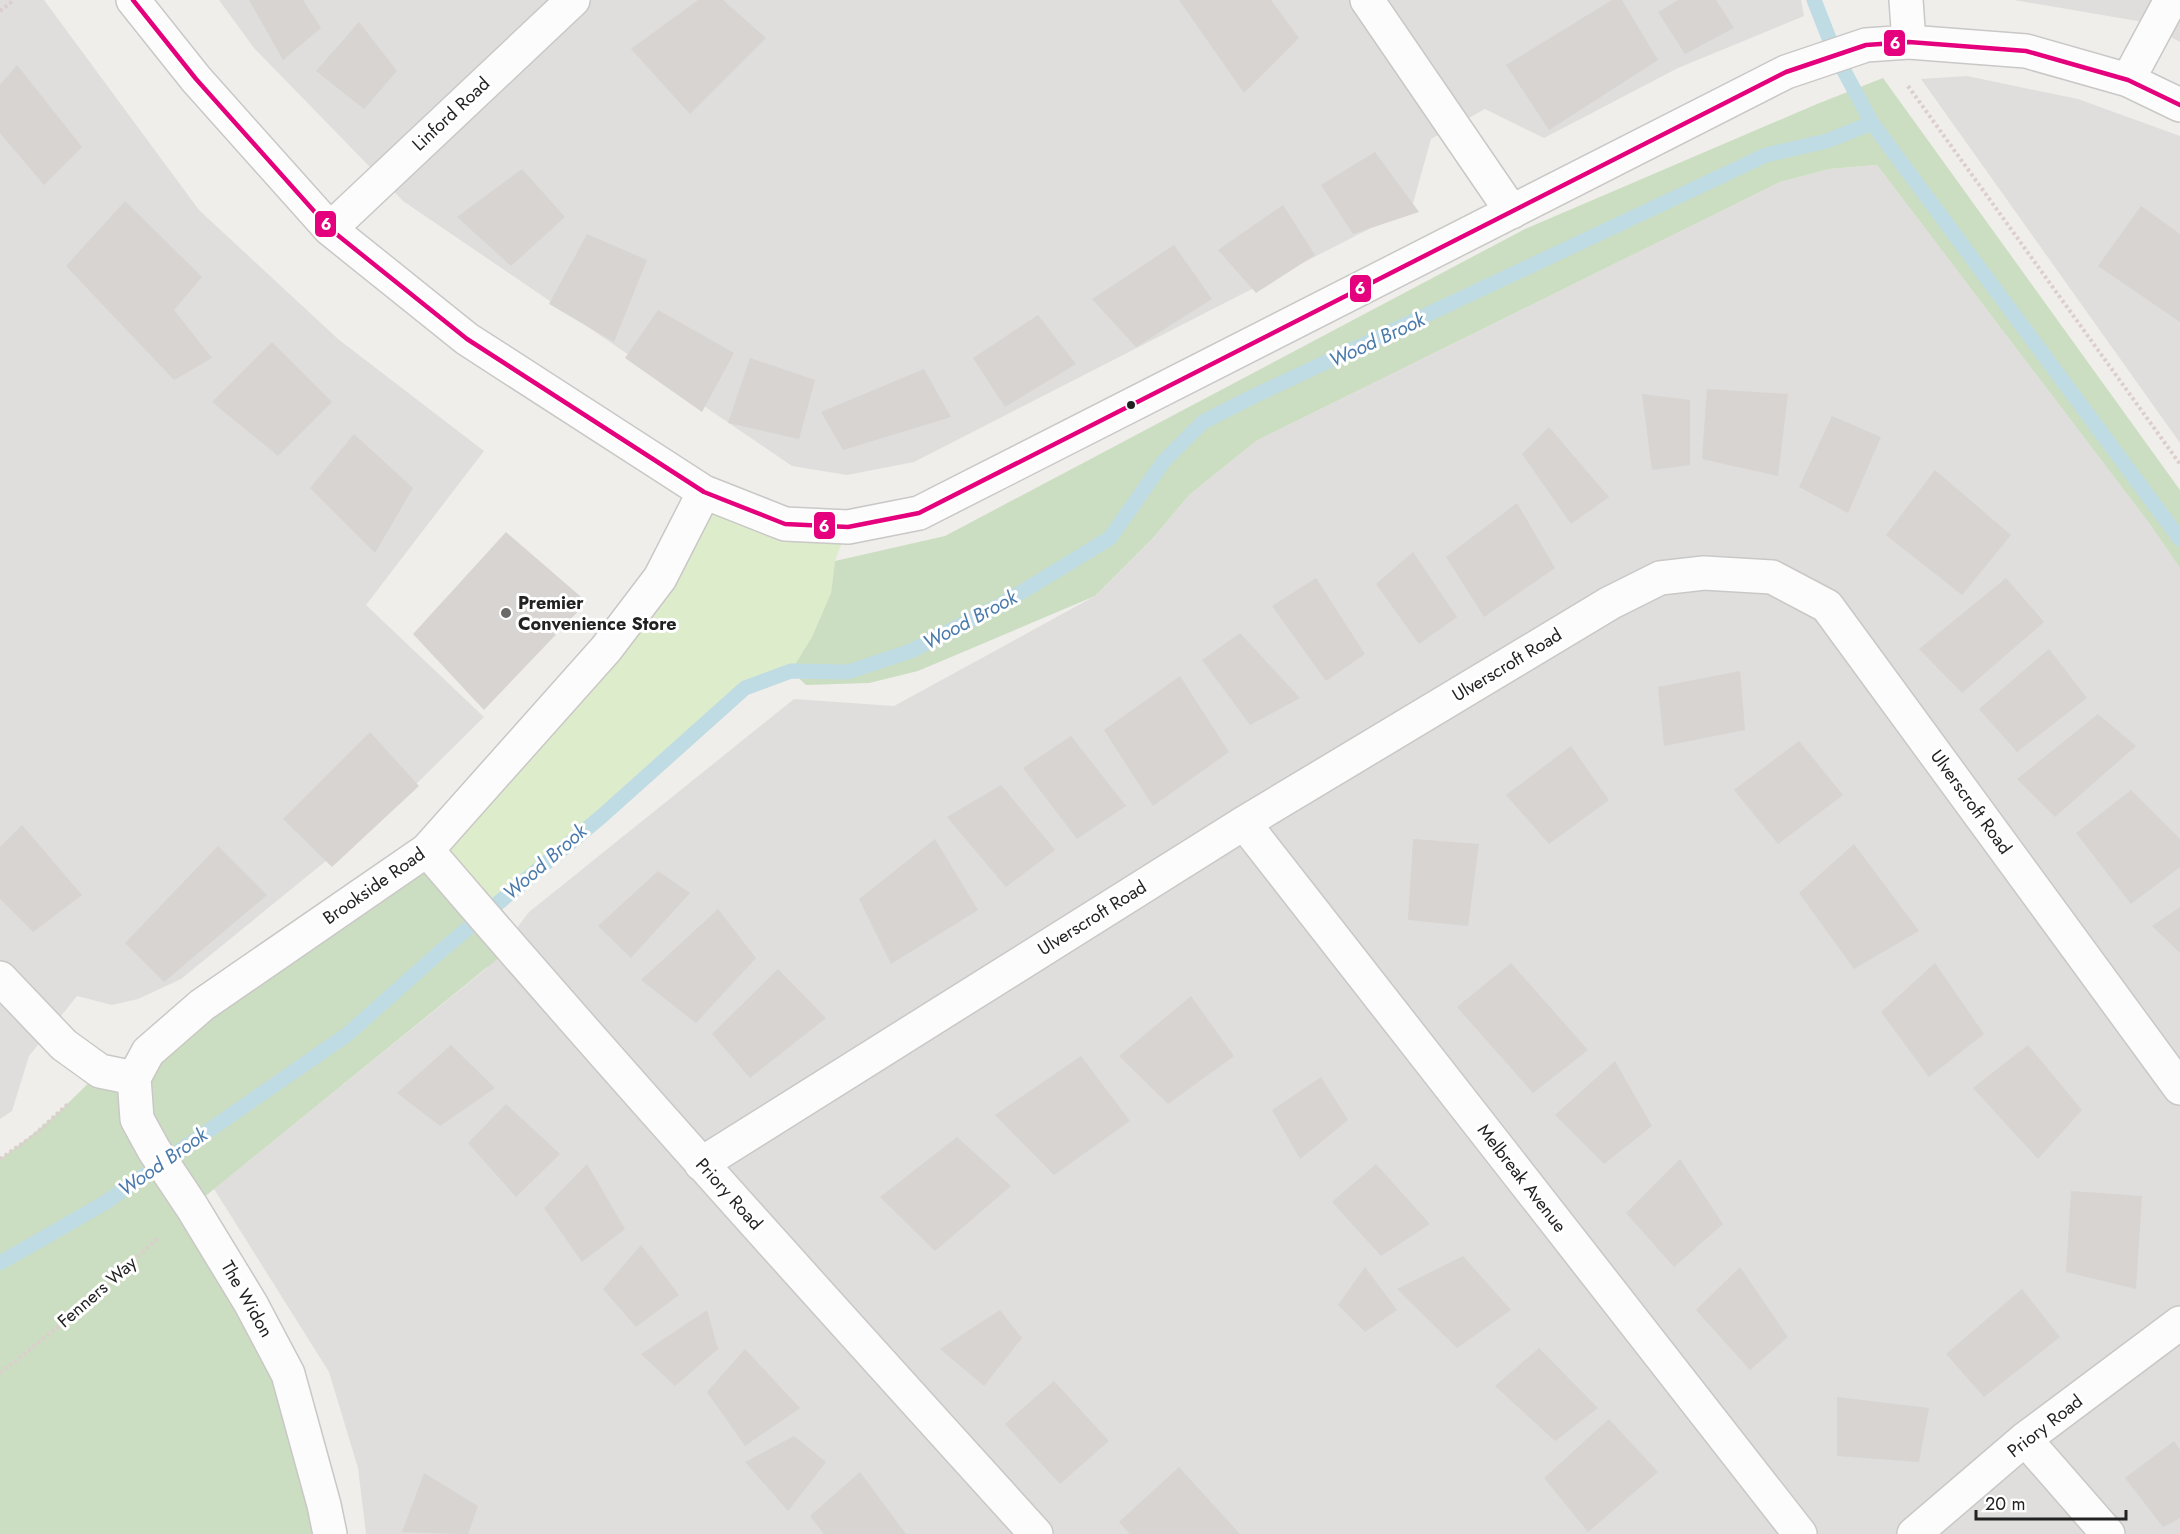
<svg xmlns="http://www.w3.org/2000/svg" width="2180" height="1534" viewBox="0 0 2180 1534" font-family="Jost,sans-serif">
	<style>
		.residential { fill: #dfdedc }
		.grass { fill: #ddeccb }
		.forest { fill: #cbdec1 }
		.lines { fill: none; stroke-linecap: round; stroke-linejoin: round }
		.stream { stroke: #bfdbe3; stroke-width: 15 }
		.building { fill: #d7d4d2 }
		.minor-casing { stroke: #c9c8c7; stroke-width: 36 }
		.path { stroke: #dccecd; stroke-width: 4; stroke-dasharray: 3 3; stroke-linecap: butt }
		.minor { stroke: #fdfcfc; stroke-width: 33 }
		.bus-1-casing { stroke: #fff; stroke-width: 9 }
		.bus-1 { stroke: #e5007d; stroke-width: 4.5 }
		.bus-dot { fill: #222; stroke: #fff; stroke-width: 2 }
		.poi-dot { fill: #6a6968; stroke: #fff; stroke-width: 2 }
		.labels { text-anchor: middle; dominant-baseline: central; stroke-width: 6; stroke-linejoin: round; paint-order: stroke }
		.street-label { font-size: 18px; fill: #222; stroke: #fff }
		.poi-label { font-size: 18px; font-weight: bold; fill: #222; stroke: #fff; text-anchor: start }
		.water-label { font-size: 20px; font-style: italic; fill: #4a7aab; stroke: #fff }
		.line-badge { stroke: #fff; stroke-width: 2 }
		.badge-label { font-size: 16px; text-anchor: middle; font-weight: bold; fill: #fff }
	</style>
	<rect width="100%" height="100%" fill="#f0eeeb"/>
	<!-- residential -->
	<path class="residential" d="M 0,0 L 44,0 L 199,210 L 338,339 L 484,451 L 366,605 L 484,717 L 396,804 L 181,979 L 138,999 L 112,1005 L 77,996 L 29,1056 L 12,1111 L 0,1119 Z
		M 219,0 L 1801,0 L 1804,16 L 1678,68 L 1544,138 L 1485,109 L 1431,139 L 1412,207 L 914,462 L 847,475 L 792,466 L 403,201 L 254,48 Z
		M 2014,0 L 2180,0 L 2180,42 L 2143,22 Z
		M 1967,76 L 2078,99 L 2180,136 L 2180,443 L 1921,79 Z
		M 1877,165 L 2149,523 L 2180,568 L 2180,1534 L 366,1534 L 358,1468 L 329,1372 L 214,1189 L 486,969 L 529,912 L 794,699 L 894,706 L 1095,596 L 1153,538 L 1189,495 L 1256,441 L 1780,182 L 1829,169 Z"/>
	<!-- grass -->
	<path class="grass" d="M 704,492 L 848,527 L 835,561 L 831,593 L 812,637 L 791,671 L 745,688 L 602,816 L 482,916 L 427,850 L 606,649 Z"/>
	<!-- forest -->
	<path class="forest" d="M 1883,78 L 2180,490 L 2180,568 L 2149,523 L 1877,165 L 1829,169 L 1780,182 L 1256,441 L 1189,495 L 1153,538 L 1095,596 L 918,671 L 869,683 L 806,685 L 791,671 L 812,637 L 831,593 L 835,561 L 945,536 L 1525,229 L 1817,104 Z
		M 427,850 L 511,948 L 192,1207 L 251,1304 L 330,1534 L 0,1534 L 0,1159 C 37,1133 69,1104 100,1071 L 134,1078 Z"/>
	<g class="lines">
		<!-- stream -->
		<path class="stream" d="M 1872,123 L 2180,539
			M 0,1263 L 103,1204 L 348,1034 L 441,951 L 602,816 L 745,688 L 791,671 L 848,672 L 911,651 L 1002,604 L 1110,538 L 1164,461 L 1203,422 L 1250,398 L 1766,155 L 1827,141 L 1872,123 L 1836,56 L 1814,0"/>
	</g>
	<!-- building -->
	<path class="building" d="M 249,0 L 303,0 L 321,28 L 283,60 Z
		M 698,0 L 723,0 L 766,38 L 690,114 L 631,49 Z
		M 1179,0 L 1271,0 L 1299,38 L 1244,93 Z
		M 1612,0 L 1622,0 L 1658,60 L 1549,130 L 1506,65 Z
		M 1678,0 L 1716,0 L 1734,28 L 1685,54 L 1658,12 Z
		M 359,22 L 397,71 L 364,109 L 316,71 Z
		M 17,65 L 82,147 L 44,185 L 0,133 L 0,85 Z
		M 1375,152 L 1419,212 L 1353,234 L 1321,185 Z
		M 522,169 L 565,217 L 511,266 L 457,217 Z
		M 125,201 L 202,277 L 174,310 L 212,358 L 174,380 L 66,266 Z
		M 1283,205 L 1315,255 L 1256,293 L 1218,250 Z
		M 2141,206 L 2180,234 L 2180,322 L 2098,266 Z
		M 587,234 L 647,260 L 614,342 L 549,304 Z
		M 1174,245 L 1212,299 L 1136,347 L 1092,299 Z
		M 658,310 L 734,353 L 702,412 L 625,358 Z
		M 1038,315 L 1076,364 L 1005,407 L 973,358 Z
		M 272,342 L 332,402 L 278,456 L 212,402 Z
		M 750,358 L 815,380 L 799,439 L 728,423 Z
		M 924,369 L 951,417 L 843,450 L 821,412 Z
		M 1707,389 L 1788,394 L 1778,476 L 1702,459 Z
		M 1642,394 L 1690,400 L 1690,465 L 1652,470 Z
		M 1832,416 L 1881,437 L 1848,513 L 1799,487 Z
		M 1549,427 L 1609,497 L 1571,524 L 1522,454 Z
		M 354,434 L 413,488 L 375,553 L 310,488 Z
		M 1935,470 L 2011,535 L 1962,595 L 1886,535 Z
		M 1517,503 L 1555,568 L 1484,617 L 1446,557 Z
		M 506,532 L 587,602 L 484,710 L 413,634 Z
		M 1413,552 L 1457,617 L 1419,644 L 1376,584 Z
		M 1316,578 L 1365,654 L 1326,681 L 1272,606 Z
		M 2006,578 L 2044,622 L 1962,693 L 1919,649 Z
		M 1240,633 L 1300,698 L 1250,725 L 1202,660 Z
		M 2049,649 L 2087,698 L 2017,752 L 1979,709 Z
		M 1740,671 L 1745,730 L 1664,746 L 1658,687 Z
		M 1180,676 L 1229,752 L 1153,806 L 1104,730 Z
		M 2098,714 L 2136,746 L 2055,817 L 2017,779 Z
		M 370,732 L 419,786 L 332,867 L 283,819 Z
		M 1071,736 L 1126,806 L 1077,839 L 1023,768 Z
		M 1799,741 L 1843,795 L 1778,844 L 1734,790 Z
		M 1571,746 L 1609,800 L 1549,844 L 1506,795 Z
		M 1001,785 L 1055,850 L 1006,887 L 947,817 Z
		M 2131,790 L 2180,839 L 2180,867 L 2131,904 L 2076,833 Z
		M 22,825 L 82,895 L 33,932 L 0,899 L 0,847 Z
		M 935,839 L 978,910 L 891,964 L 859,899 Z
		M 1413,839 L 1479,844 L 1468,926 L 1408,920 Z
		M 1854,844 L 1919,931 L 1854,969 L 1799,893 Z
		M 218,846 L 267,895 L 164,982 L 125,943 Z
		M 658,871 L 690,893 L 631,958 L 598,926 Z
		M 2180,907 L 2180,953 L 2152,926 Z
		M 718,909 L 756,958 L 696,1023 L 641,980 Z
		M 1511,963 L 1588,1050 L 1533,1093 L 1457,1007 Z
		M 1935,963 L 1984,1034 L 1929,1077 L 1881,1012 Z
		M 778,969 L 826,1018 L 750,1078 L 712,1034 Z
		M 1191,996 L 1234,1056 L 1168,1104 L 1119,1056 Z
		M 451,1045 L 495,1088 L 440,1126 L 397,1093 Z
		M 2028,1045 L 2082,1110 L 2038,1159 L 1973,1088 Z
		M 1081,1056 L 1130,1121 L 1054,1175 L 995,1115 Z
		M 1615,1061 L 1652,1126 L 1604,1164 L 1555,1115 Z
		M 1321,1077 L 1348,1120 L 1300,1159 L 1272,1110 Z
		M 506,1104 L 560,1154 L 516,1197 L 468,1143 Z
		M 957,1137 L 1011,1186 L 935,1251 L 880,1197 Z
		M 1680,1159 L 1723,1224 L 1674,1267 L 1626,1213 Z
		M 587,1164 L 625,1229 L 582,1262 L 544,1208 Z
		M 1376,1164 L 1430,1224 L 1381,1256 L 1332,1202 Z
		M 2071,1191 L 2142,1196 L 2136,1289 L 2066,1272 Z
		M 641,1245 L 679,1295 L 636,1327 L 603,1289 Z
		M 1463,1256 L 1511,1310 L 1457,1348 L 1397,1289 Z
		M 1365,1267 L 1397,1310 L 1365,1332 L 1338,1305 Z
		M 1740,1267 L 1788,1337 L 1750,1370 L 1696,1310 Z
		M 2022,1289 L 2060,1337 L 1984,1397 L 1946,1354 Z
		M 707,1310 L 718,1349 L 675,1386 L 641,1354 Z
		M 1000,1310 L 1022,1338 L 984,1386 L 940,1349 Z
		M 1539,1348 L 1598,1408 L 1555,1441 L 1495,1386 Z
		M 745,1349 L 800,1408 L 745,1446 L 707,1392 Z
		M 1054,1381 L 1109,1441 L 1060,1484 L 1005,1424 Z
		M 1837,1397 L 1929,1408 L 1919,1462 L 1837,1456 Z
		M 1609,1419 L 1658,1472 L 1588,1532 L 1544,1478 Z
		M 794,1436 L 826,1462 L 788,1511 L 745,1462 Z
		M 2174,1441 L 2180,1450 L 2180,1518 L 2163,1527 L 2125,1478 Z
		M 1179,1467 L 1240,1534 L 1130,1534 L 1119,1522 Z
		M 860,1472 L 906,1534 L 824,1534 L 810,1516 Z
		M 424,1473 L 478,1506 L 468,1534 L 402,1532 Z"/>
	<g class="lines">
		<defs>
			<path id="minor" d="M 133,0 L 196,79 L 330,229 L 467,339 L 704,492 L 785,524 L 848,527 L 919,513 L 1786,72 L 1866,45 L 1909,42 L 2026,51 L 2128,80 L 2180,105
				M 1367,0 L 1512,212
				M 1906,0 L 1909,42
				M 2128,80 L 2171,0
				M 330,229 L 573,0
				M 1244,823 L 1800,1534
				M 427,850 C 626,1082 831,1308 1036,1534
				M 0,978 L 64,1045 L 100,1071 L 134,1078
				M 134,1078 L 148,1052 L 202,1005 L 427,850 L 606,649 L 660,578 L 704,492
				M 134,1078 L 137,1119 L 154,1150 L 192,1207 L 251,1304 L 288,1374 L 324,1505 L 330,1534
				M 701,1164 L 1244,823 L 1610,603 L 1660,578 L 1704,573 L 1772,577 L 1827,606 L 2180,1088
				M 2025,1439 L 2108,1534
				M 1914,1534 L 2025,1439 L 2180,1323"/>
		</defs>
		<!-- minor casing -->
		<use href="#minor" class="minor-casing"/>
		<!-- path -->
		<path class="path" d="M 0,11 L 14,0
			M 1908,86 L 2180,464
			M 0,1159 L 33,1136 L 69,1103
			M 0,1373 L 87,1304 L 159,1237"/>
		<!-- minor -->
		<use href="#minor" class="minor"/>
		<defs>
			<path id="bus-1" d="M 133,0 L 196,79 L 330,229 L 467,339 L 704,492 L 785,524 L 848,527 L 919,513 L 1786,72 L 1866,45 L 1909,42 L 2026,51 L 2128,80 L 2180,105"/>
		</defs>
		<!-- bus-1 casing -->
		<use href="#bus-1" class="bus-1-casing"/>
		<!-- bus-1 -->
		<use href="#bus-1" class="bus-1"/>
	</g>
	<!-- markers -->
	<circle class="bus-dot" cx="1131" cy="405" r="5"/>
	<circle class="poi-dot" cx="506" cy="613" r="6"/>
	<g class="labels">
		<!-- street labels -->
		<g class="street-label">
			<text transform="translate(451 114) rotate(-43)">Linford Road</text>
			<text transform="translate(1507 665) rotate(-31)">Ulverscroft Road</text>
			<text transform="translate(1971 802) rotate(54)">Ulverscroft Road</text>
			<text transform="translate(374 886) rotate(-35)">Brookside Road</text>
			<text transform="translate(1092 918) rotate(-32)">Ulverscroft Road</text>
			<text transform="translate(1522 1178) rotate(52)">Melbreak Avenue</text>
			<text transform="translate(729 1194) rotate(48)">Priory Road</text>
			<text transform="translate(97 1292) rotate(-41)">Fenners Way</text>
			<text transform="translate(247 1299) rotate(60)">The Widon</text>
			<text transform="translate(2045 1426) rotate(-38)">Priory Road</text>
		</g>
		<!-- poi labels -->
		<g class="poi-label">
			<text x="518" y="603">Premier<tspan x="518" dy="21">Convenience Store</tspan></text>
		</g>
		<!-- water labels -->
		<g class="water-label">
			<text transform="translate(1377 340) rotate(-25)">Wood Brook</text>
			<text transform="translate(970 620) rotate(-28)">Wood Brook</text>
			<text transform="translate(545 862) rotate(-41)">Wood Brook</text>
			<text transform="translate(163 1162) rotate(-35)">Wood Brook</text>
		</g>
	</g>
	<g class="line-badge">
		<rect x="1883" y="29" width="23" height="28" rx="6" fill="#e5007d"/>
		<rect x="314" y="210" width="23" height="28" rx="6" fill="#e5007d"/>
		<rect x="1349" y="274" width="23" height="29" rx="6" fill="#e5007d"/>
		<rect x="813" y="511" width="23" height="29" rx="6" fill="#e5007d"/>
	</g>
	<g class="badge-label">
		<text x="1895" y="49">6</text>
		<text x="326" y="230">6</text>
		<text x="1360" y="294">6</text>
		<text x="824" y="532">6</text>
	</g>
	<!-- scale -->
	<path d="M1976 1510v9h150v-9" fill="none" stroke="#222222" stroke-width="3"/>
	<text x="1985" y="1510" font-size="18" fill="#222222" stroke="#ffffff" stroke-width="4.5" paint-order="stroke">20 m</text>
</svg>
